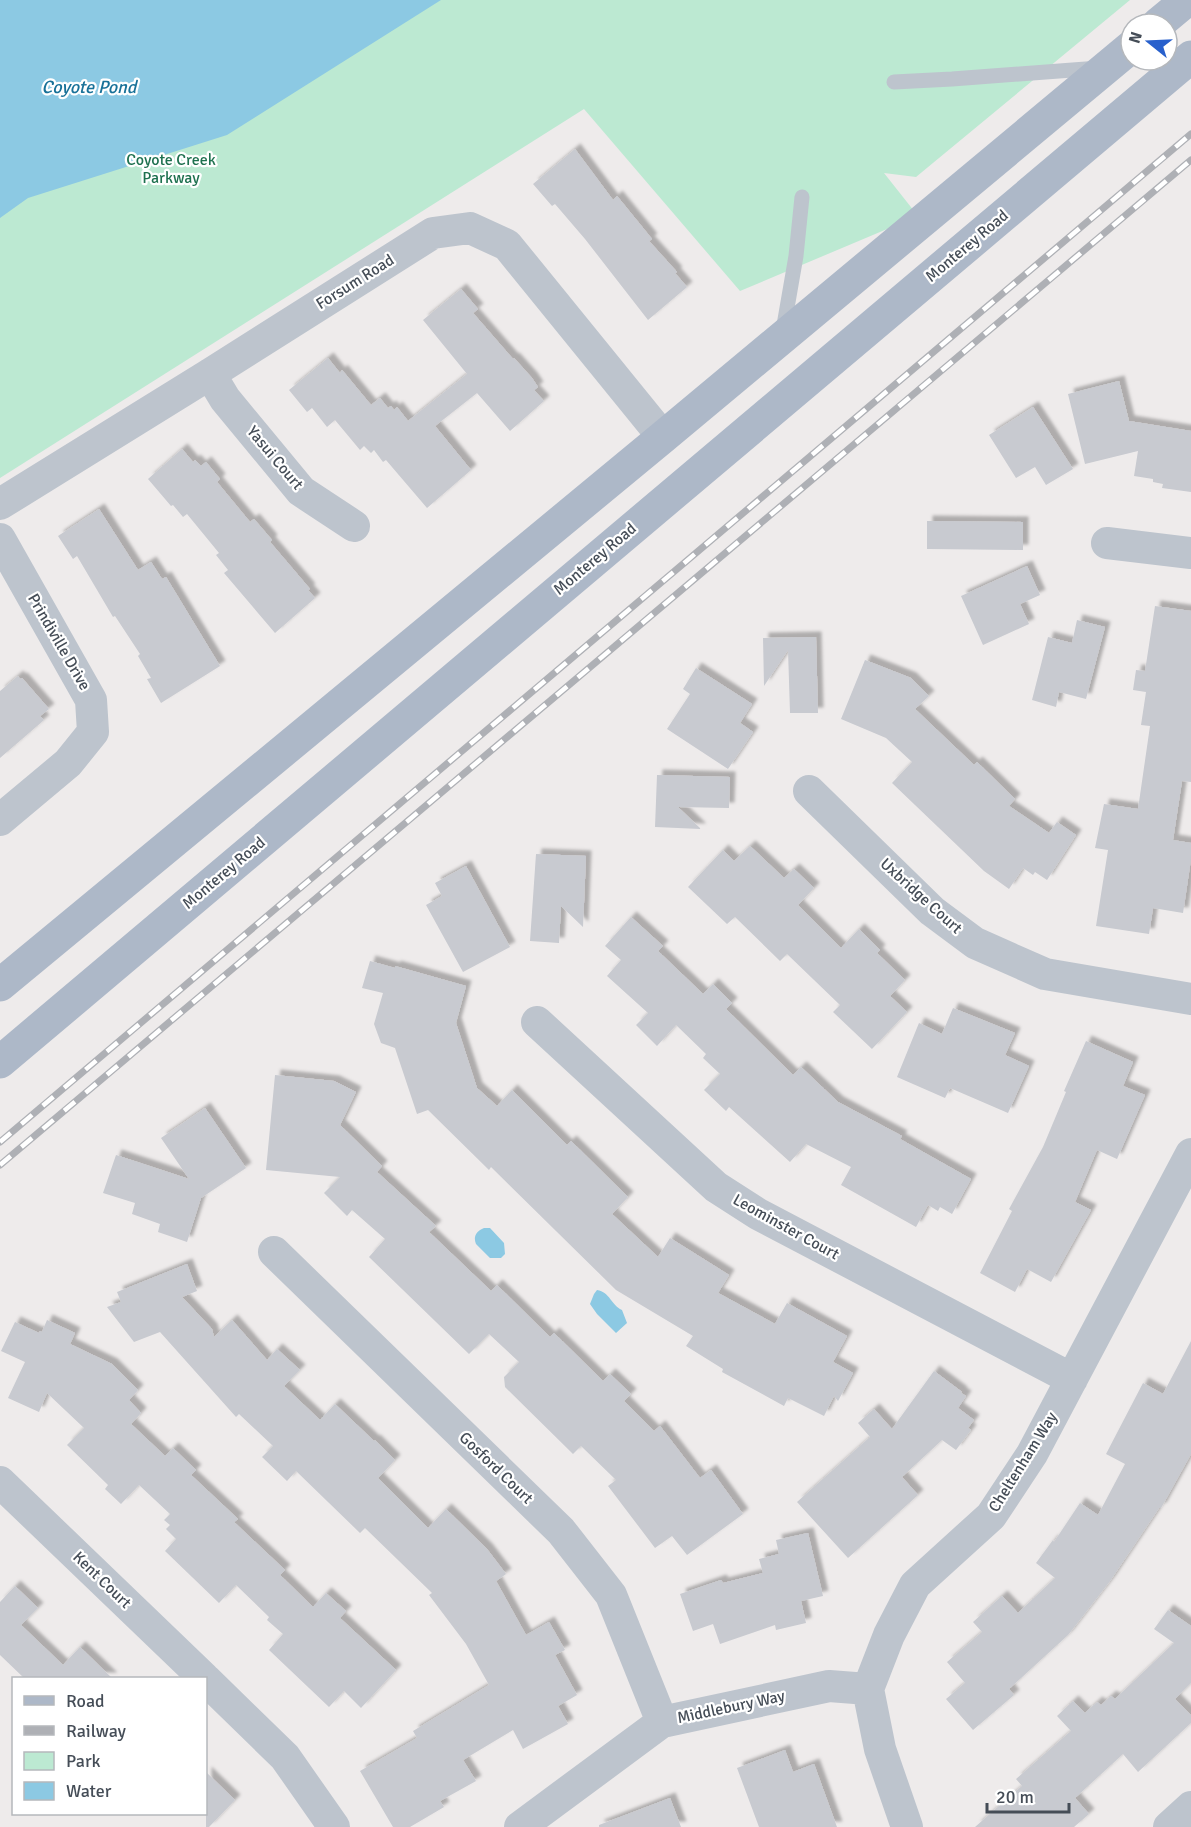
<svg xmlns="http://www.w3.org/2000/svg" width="1191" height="1827" viewBox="0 0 1191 1827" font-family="Signika,sans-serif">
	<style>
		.green { fill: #bce9d2 }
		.water { fill: #8cc9e3 }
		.building { fill: #c8cad0; filter: url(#shadow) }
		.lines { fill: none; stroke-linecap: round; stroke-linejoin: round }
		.service { stroke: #bdc4cd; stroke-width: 15 }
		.minor { stroke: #bdc4cd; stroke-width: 32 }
		.primary { stroke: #adb8c8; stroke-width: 33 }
		.rail-casing { stroke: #aeb0b5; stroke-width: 7 }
		.rail { stroke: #fff; stroke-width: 4.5; stroke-dasharray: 14; stroke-linecap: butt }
		.labels { text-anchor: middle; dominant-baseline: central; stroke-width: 4.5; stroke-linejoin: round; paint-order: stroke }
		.park-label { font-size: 16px; fill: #1e714f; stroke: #fff }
		.street-label { font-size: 16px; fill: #454d57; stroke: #fff }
		.water-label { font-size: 18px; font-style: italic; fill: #187198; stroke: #fff }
	</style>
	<defs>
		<filter id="shadow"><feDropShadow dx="5.5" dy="-5.5" stdDeviation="1.5" flood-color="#0004"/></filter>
	</defs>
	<rect width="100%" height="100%" fill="#eeebeb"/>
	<!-- green -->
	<path class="green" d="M 0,0 L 1130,0 L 916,177 L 884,173 L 918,216 L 740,291 L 584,109 L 0,478 Z"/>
	<!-- water -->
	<path class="water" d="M 0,0 L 441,0 L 227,135 L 28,198 L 0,218 Z
		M 484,1228 L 490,1228 L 504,1243 L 505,1254 L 501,1258 L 490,1258 L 476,1244 C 473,1237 476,1231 484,1228 Z
		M 597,1290 C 610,1292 611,1305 622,1310 L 627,1323 L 616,1333 L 597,1314 L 590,1304 L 594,1294 Z"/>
	<!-- building -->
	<path class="building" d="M 575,149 L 613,200 L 617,196 L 652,239 L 649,241 L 677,272 L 675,273 L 687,287 L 648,320 L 585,239 L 555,204 L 552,206 L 533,184 Z
		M 461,289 L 478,309 L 473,313 L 513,359 L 514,358 L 532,378 L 538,387 L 534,390 L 544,401 L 510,431 L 477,393 L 435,426 L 471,470 L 427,508 L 386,460 L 383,462 L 374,450 L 371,453 L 364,446 L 360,450 L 335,420 L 327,427 L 312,408 L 307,412 L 289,390 L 328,358 L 340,373 L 342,370 L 371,405 L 380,398 L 388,408 L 391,406 L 394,410 L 397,407 L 408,421 L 467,374 L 423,320 Z
		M 1119,381 L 1129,421 L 1191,431 L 1191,492 L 1162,488 L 1163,484 L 1153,482 L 1153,479 L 1134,476 L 1138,451 L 1085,464 L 1068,394 Z
		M 1033,407 L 1073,469 L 1046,485 L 1035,467 L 1016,478 L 989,435 Z
		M 182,449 L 193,462 L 195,460 L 201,466 L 206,462 L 220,479 L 217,482 L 250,522 L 254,519 L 272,540 L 270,542 L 310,589 L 308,590 L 315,598 L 275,633 L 224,573 L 228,570 L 216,555 L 219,553 L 187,514 L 183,517 L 173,505 L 171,506 L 148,479 Z
		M 99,509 L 138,570 L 151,562 L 162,579 L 166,577 L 220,666 L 161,703 L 147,679 L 151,678 L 138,656 L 140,654 L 115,616 L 113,617 L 77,556 L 73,559 L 58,536 Z
		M 927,521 L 1023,522 L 1023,550 L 927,549 Z
		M 1027,566 L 1040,595 L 1020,604 L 1029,624 L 983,645 L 961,596 Z
		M 1155,606 L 1191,611 L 1191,782 L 1182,781 L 1173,840 L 1191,843 L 1191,859 L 1183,913 L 1153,908 L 1149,934 L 1096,926 L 1108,850 L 1095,848 L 1104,804 L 1138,809 L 1150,726 L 1141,725 L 1146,692 L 1133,690 L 1136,670 L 1145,671 Z
		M 1077,620 L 1105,627 L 1086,699 L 1059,692 L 1056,707 L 1032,700 L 1048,637 L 1072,643 Z
		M 816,637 L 818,713 L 790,713 L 788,650 L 764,686 L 763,638 Z
		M 865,660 L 911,678 L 929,696 L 915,709 L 974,765 L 977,762 L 1015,799 L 1009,806 L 1049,833 L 1057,822 L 1076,835 L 1047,880 L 1035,872 L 1033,875 L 1023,868 L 1009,889 L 984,871 L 892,783 L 912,762 L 886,738 L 841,719 Z
		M 696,668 L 752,704 L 740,723 L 753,732 L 728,769 L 667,729 L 690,694 L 683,689 Z
		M 18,676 L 20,679 L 22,678 L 49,709 L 40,716 L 44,720 L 0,758 L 0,691 Z
		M 657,775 L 730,777 L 729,808 L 678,807 L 701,829 L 655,827 Z
		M 750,846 L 784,878 L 794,869 L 814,888 L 798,905 L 841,948 L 859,929 L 880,950 L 877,953 L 905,980 L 890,996 L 907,1012 L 872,1049 L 833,1012 L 840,1005 L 787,954 L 780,961 L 735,917 L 727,924 L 688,887 L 723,850 L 734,861 Z
		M 536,854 L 586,856 L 583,927 L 561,906 L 559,943 L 530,941 Z
		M 466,866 L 510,947 L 463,972 L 426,905 L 442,896 L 435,883 Z
		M 631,917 L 663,946 L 658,951 L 703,994 L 713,984 L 732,1003 L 726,1009 L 793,1075 L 801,1067 L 838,1102 L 902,1136 L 900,1139 L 971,1179 L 952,1214 L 940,1207 L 938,1211 L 928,1205 L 916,1227 L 841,1185 L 851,1167 L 806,1144 L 790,1162 L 729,1107 L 726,1111 L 704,1090 L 720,1074 L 703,1058 L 706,1054 L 676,1025 L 657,1046 L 636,1025 L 648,1013 L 607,976 L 621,960 L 605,946 Z
		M 370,961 L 395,968 L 395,966 L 466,986 L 456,1023 L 477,1088 L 497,1106 L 512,1090 L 567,1145 L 571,1141 L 628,1197 L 612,1214 L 658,1257 L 670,1238 L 729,1275 L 718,1293 L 775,1324 L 787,1303 L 847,1336 L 833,1362 L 853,1373 L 838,1401 L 834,1396 L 824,1416 L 788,1398 L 784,1406 L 722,1372 L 723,1369 L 686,1346 L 693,1336 L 616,1290 L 491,1167 L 489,1170 L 428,1110 L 417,1114 L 395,1048 L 381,1043 L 374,1024 L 383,993 L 362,988 Z
		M 953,1008 L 1015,1033 L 1005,1055 L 1029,1066 L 1008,1113 L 950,1088 L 945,1098 L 897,1077 L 919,1023 L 942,1034 Z
		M 1086,1041 L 1133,1062 L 1123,1086 L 1145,1095 L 1117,1159 L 1097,1150 L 1075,1202 L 1091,1210 L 1051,1282 L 1027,1269 L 1015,1292 L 980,1273 L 1012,1211 L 1009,1209 L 1043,1147 L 1066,1092 L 1064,1091 Z
		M 275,1075 L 334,1081 L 356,1092 L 340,1125 L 382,1166 L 377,1172 L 436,1226 L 429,1232 L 491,1291 L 497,1285 L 550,1337 L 554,1333 L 603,1381 L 610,1374 L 631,1394 L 624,1401 L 654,1431 L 660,1426 L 700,1478 L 711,1470 L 743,1514 L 687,1555 L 672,1536 L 655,1548 L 608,1486 L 616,1480 L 581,1446 L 573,1454 L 505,1387 L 504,1377 L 519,1362 L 489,1334 L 469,1354 L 369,1257 L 385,1239 L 352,1210 L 347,1216 L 324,1193 L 340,1177 L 266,1170 Z
		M 205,1108 L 246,1168 L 201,1198 L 187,1242 L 158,1232 L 160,1224 L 132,1214 L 135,1203 L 103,1193 L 116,1155 L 189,1179 L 161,1138 Z
		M 187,1264 L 197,1291 L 182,1297 L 212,1329 L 214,1337 L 232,1320 L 267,1360 L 277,1349 L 300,1370 L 284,1386 L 320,1420 L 335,1404 L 374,1441 L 375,1440 L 395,1460 L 378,1478 L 428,1528 L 446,1509 L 487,1549 L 506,1574 L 496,1581 L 526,1635 L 549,1622 L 565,1650 L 555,1655 L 577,1695 L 558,1706 L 568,1724 L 523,1749 L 513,1730 L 463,1760 L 476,1781 L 440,1801 L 444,1807 L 410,1827 L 393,1827 L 360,1771 L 417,1738 L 413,1731 L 489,1685 L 466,1644 L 429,1595 L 432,1593 L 365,1528 L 360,1533 L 296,1471 L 287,1481 L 262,1457 L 273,1446 L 239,1414 L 236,1417 L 160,1332 L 134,1342 L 107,1307 L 121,1302 L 117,1292 Z
		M 47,1320 L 75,1333 L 70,1344 L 112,1364 L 138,1390 L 129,1400 L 141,1413 L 131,1424 L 165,1456 L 173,1448 L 196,1470 L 191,1475 L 238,1519 L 234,1522 L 285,1570 L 280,1575 L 313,1607 L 326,1593 L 346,1611 L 340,1618 L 396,1670 L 361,1708 L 344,1691 L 329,1707 L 269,1650 L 283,1634 L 267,1620 L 269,1617 L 236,1585 L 219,1603 L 165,1551 L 176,1539 L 166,1529 L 170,1525 L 164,1520 L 170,1514 L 139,1485 L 121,1504 L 105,1489 L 108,1485 L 67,1445 L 84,1428 L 47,1393 L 39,1412 L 8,1398 L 25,1362 L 1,1351 L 15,1322 L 39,1333 L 40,1331 L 42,1332 Z
		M 1191,1341 L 1191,1454 L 1161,1508 L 1159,1508 L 1110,1581 L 1068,1635 L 1009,1689 L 1014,1695 L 973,1730 L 946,1699 L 965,1683 L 947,1662 L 982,1632 L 973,1622 L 1002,1596 L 1018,1613 L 1055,1578 L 1036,1563 L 1053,1540 L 1054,1542 L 1080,1503 L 1098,1515 L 1125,1464 L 1106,1454 L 1143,1383 L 1163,1394 Z
		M 934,1371 L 962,1392 L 961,1393 L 966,1396 L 958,1408 L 974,1420 L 968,1428 L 971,1430 L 956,1450 L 942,1440 L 902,1477 L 918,1495 L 848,1558 L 797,1502 L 870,1437 L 858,1423 L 874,1409 L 892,1429 Z
		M 808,1533 L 823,1596 L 801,1601 L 806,1623 L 776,1630 L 775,1625 L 720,1644 L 713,1624 L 693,1631 L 680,1594 L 721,1580 L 723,1583 L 763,1573 L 759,1559 L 779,1554 L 776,1540 Z
		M 15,1586 L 38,1608 L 21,1625 L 63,1665 L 80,1647 L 112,1678 L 24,1678 L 0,1655 L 0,1602 Z
		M 1168,1610 L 1191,1626 L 1191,1683 L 1175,1699 L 1191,1715 L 1191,1723 L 1138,1772 L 1123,1754 L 1075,1798 L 1089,1814 L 1074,1827 L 975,1827 L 1022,1786 L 1016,1779 L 1071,1731 L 1057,1716 L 1073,1701 L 1085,1713 L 1097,1702 L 1101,1705 L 1111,1696 L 1115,1699 L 1174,1643 L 1154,1629 Z
		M 785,1750 L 793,1772 L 814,1764 L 837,1827 L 759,1827 L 737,1768 Z
		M 206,1772 L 235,1800 L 209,1827 L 206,1827 Z
		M 670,1798 L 681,1827 L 599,1827 L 599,1825 Z"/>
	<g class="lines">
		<!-- service -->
		<path class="service" d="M 894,82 L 952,79 L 1099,68
			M 783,331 L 796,256 L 802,197"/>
		<!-- minor -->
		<path class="minor" d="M 210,374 L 225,399 L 301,491 L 354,526
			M 0,504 L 210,374 L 433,233 L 470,228 L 507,245 L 663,437
			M 0,539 L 91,700 L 93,732 L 68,763 L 0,820
			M 1107,543 L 1191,553
			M 809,791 L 932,911 L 975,943 L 1045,974 L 1191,999
			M 537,1022 L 716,1187 L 758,1214 L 1072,1379
			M 274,1252 L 561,1531 L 611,1595 L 662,1722
			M 0,1482 L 204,1678
			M 206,1680 L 285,1757 L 334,1827
			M 520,1827 L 662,1722 L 829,1686 L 868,1689
			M 907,1827 L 880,1749 L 868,1689 L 889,1635 L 915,1585 L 991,1516 L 1032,1454 L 1191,1154
			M 1169,1827 L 1191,1807"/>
		<!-- primary -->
		<path class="primary" d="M 1158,24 L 1187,0
			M 0,985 L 663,437 L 1131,47
			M 0,1062 L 1191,57"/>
		<defs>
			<path id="rail" d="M 0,1142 L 1191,134
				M 0,1165 L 1191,160"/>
		</defs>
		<!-- rail casing -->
		<use href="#rail" class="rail-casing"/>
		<!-- rail -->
		<use href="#rail" class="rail"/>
	</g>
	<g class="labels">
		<!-- park labels -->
		<g class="park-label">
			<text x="171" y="160">Coyote Creek<tspan x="171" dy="18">Parkway</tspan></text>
		</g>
		<!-- street labels -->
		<g class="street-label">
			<text transform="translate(967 246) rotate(-40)">Monterey Road</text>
			<text transform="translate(355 282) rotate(-32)">Forsum Road</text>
			<text transform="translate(275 458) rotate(50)">Yasui Court</text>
			<text transform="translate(595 559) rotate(-40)">Monterey Road</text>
			<text transform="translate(59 642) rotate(60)">Prindiville Drive</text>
			<text transform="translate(224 873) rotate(-40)">Monterey Road</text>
			<text transform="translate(921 896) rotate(42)">Uxbridge Court</text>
			<text transform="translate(786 1227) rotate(29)">Leominster Court</text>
			<text transform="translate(1023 1462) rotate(-58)">Cheltenham Way</text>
			<text transform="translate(496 1468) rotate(44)">Gosford Court</text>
			<text transform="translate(102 1580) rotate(44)">Kent Court</text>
			<text transform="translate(731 1707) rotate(-12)">Middlebury Way</text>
		</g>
		<!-- water labels -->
		<g class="water-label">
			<text x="89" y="87">Coyote Pond</text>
		</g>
	</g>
	<!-- legend -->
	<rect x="12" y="1677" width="195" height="138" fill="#ffffff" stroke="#b5b8bc" stroke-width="1.5"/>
	<rect x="24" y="1696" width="30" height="9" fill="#adb8c8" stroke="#b5b8bc" stroke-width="1.5"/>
	<text x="66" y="1707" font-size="18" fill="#454d57">Road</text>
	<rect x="24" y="1726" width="30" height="9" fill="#aeb0b5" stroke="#b5b8bc" stroke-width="1.5"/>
	<text x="66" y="1737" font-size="18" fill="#454d57">Railway</text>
	<rect x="24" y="1752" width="30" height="18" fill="#bce9d2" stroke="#b5b8bc" stroke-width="1.5"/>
	<text x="66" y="1767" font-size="18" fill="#454d57">Park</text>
	<rect x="24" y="1782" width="30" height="18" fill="#8cc9e3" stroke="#b5b8bc" stroke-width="1.5"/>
	<text x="66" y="1797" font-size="18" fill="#454d57">Water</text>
	<!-- north arrow -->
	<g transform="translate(1149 42) rotate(288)"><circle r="28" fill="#ffffff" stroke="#b5b8bc" stroke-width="1.5"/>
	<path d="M0-4.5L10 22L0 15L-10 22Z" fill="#2860cc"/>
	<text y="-9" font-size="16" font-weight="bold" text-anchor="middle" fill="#454d57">N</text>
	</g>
	<!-- scale -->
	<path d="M987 1803v9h82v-9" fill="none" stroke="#454d57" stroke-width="3"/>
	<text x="996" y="1803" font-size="18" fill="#454d57" stroke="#ffffff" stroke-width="4.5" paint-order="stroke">20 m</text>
</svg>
